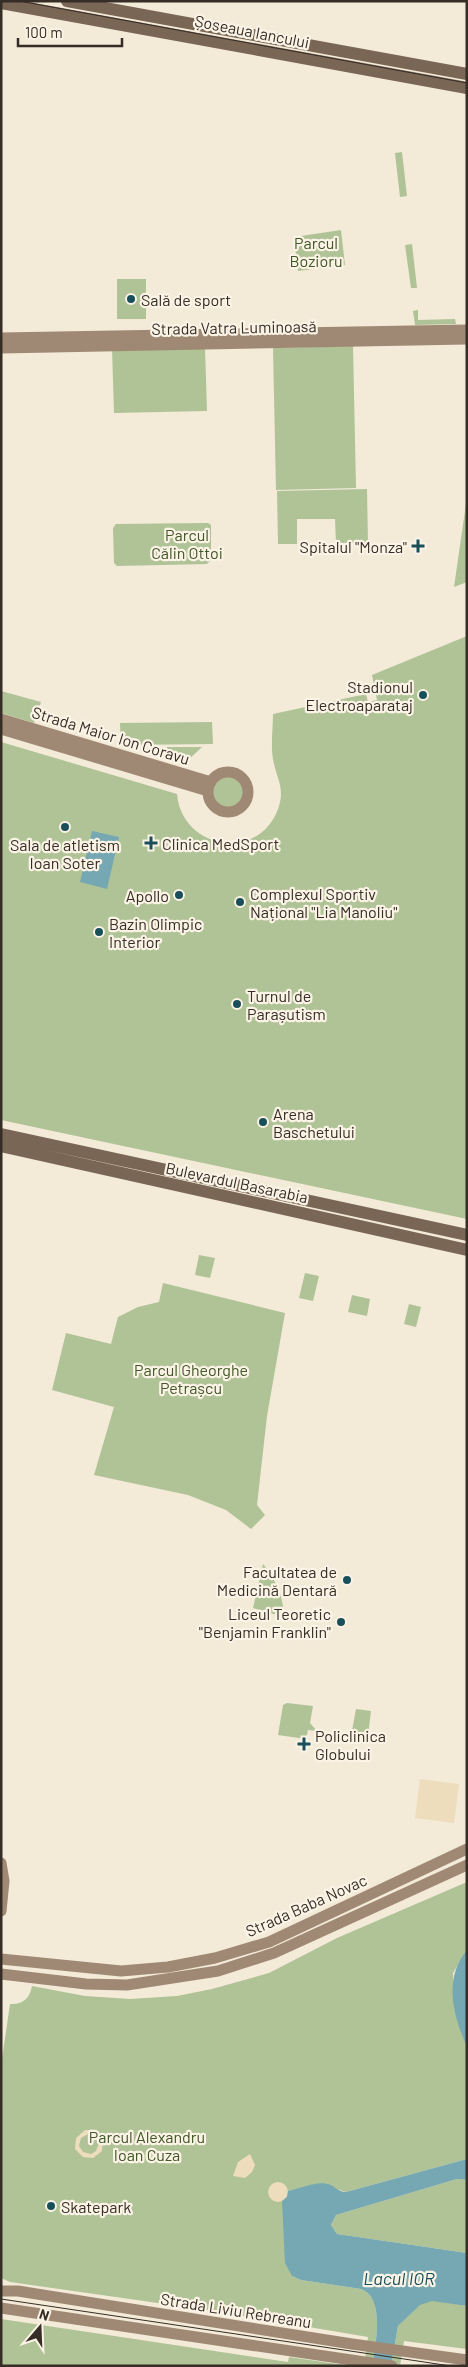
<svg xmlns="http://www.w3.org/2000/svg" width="468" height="2367" viewBox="0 0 468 2367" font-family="Barlow,sans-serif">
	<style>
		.green { fill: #afc397 }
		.plaza { fill: #edddbd; fill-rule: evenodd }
		.water { fill: #75a8b2 }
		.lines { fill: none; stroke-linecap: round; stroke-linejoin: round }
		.secondary { stroke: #a08974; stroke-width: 11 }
		.primary { stroke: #7a6655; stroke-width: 12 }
		.tram { stroke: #362d26; stroke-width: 1 }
		.poi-dot { fill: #184f5b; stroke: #fbf3e5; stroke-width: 2 }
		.labels { text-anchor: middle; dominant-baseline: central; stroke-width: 4.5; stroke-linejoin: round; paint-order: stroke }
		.street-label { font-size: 16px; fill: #362d26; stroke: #fbf3e5 }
		.park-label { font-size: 16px; fill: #405727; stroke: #fbf3e5 }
		.poi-label { font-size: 16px; fill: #362d26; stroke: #fbf3e5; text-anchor: start }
		.water-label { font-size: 18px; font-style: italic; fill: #184f5b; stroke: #fbf3e5 }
	</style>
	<rect width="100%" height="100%" fill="#f3ead8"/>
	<!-- green -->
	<path class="green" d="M 402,152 L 407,196 L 400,197 L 395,153 Z
		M 341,230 L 345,265 L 298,271 L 294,237 Z
		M 412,244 L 417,288 L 411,288 L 405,245 Z
		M 117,279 L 146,279 L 146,319 L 117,319 Z
		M 418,310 L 418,320 L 455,319 L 456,324 L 415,325 L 413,311 Z
		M 353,346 L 356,488 L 276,490 L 273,348 Z
		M 205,347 L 207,411 L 114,413 L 112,349 Z
		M 367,489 L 368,543 L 336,543 L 335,519 L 297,519 L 297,544 L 278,544 L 277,491 Z
		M 467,497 L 467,582 L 454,587 Z
		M 208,523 L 211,525 L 211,560 L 207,564 L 117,566 L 114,563 L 113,528 L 116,524 Z
		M 467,636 L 467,1219 L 1,1120 L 1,742 L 177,794 C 182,850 259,862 278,809 C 285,790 278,781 274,764 C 270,749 273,729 273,714 L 366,694 L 368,702 L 377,700 L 372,675 Z
		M 1,691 L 41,702 L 34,723 L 1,713 Z
		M 212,722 L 213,744 L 121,745 L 120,723 Z
		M 167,747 L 202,747 L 185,763 L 168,757 Z
		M213 792a16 16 0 1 1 32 0a16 16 0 1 1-32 0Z
		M 199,1255 L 215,1258 L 210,1278 L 195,1275 Z
		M 305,1273 L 319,1276 L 313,1301 L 299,1298 Z
		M 163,1283 L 285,1313 L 267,1416 L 257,1505 L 265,1515 L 251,1529 L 226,1510 L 188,1495 L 94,1475 L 114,1407 L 52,1390 L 66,1333 L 111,1344 L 118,1317 L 138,1307 L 159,1302 Z
		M 352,1295 L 370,1299 L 367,1316 L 348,1312 Z
		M 409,1304 L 421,1307 L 416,1327 L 404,1324 Z
		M 263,1564 C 275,1578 284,1598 284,1617 L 253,1608 Z
		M 287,1703 L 313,1706 L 310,1723 L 317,1731 L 308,1730 L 306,1739 L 278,1735 L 283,1705 Z
		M 356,1709 L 371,1711 L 367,1744 L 350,1742 Z
		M 467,1882 L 467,1950 L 453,1973 L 454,2007 L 467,2047 L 467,2159 L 346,2192 L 321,2184 L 288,2191 L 292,2276 L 301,2280 L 361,2289 C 386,2298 375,2347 372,2366 L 364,2366 L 368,2337 L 214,2311 L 10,2282 L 1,2278 L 1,2066 L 10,2004 C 23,2005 30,1998 32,1986 L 85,1996 L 130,1999 L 177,1996 L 212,1989 L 269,1973 L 337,1938 Z
		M 457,2179 L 467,2180 L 467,2253 L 337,2234 L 331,2225 L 336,2215 Z
		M 432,2300 L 467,2306 L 467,2349 L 404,2341 L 400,2366 L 391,2366 L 398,2326 L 419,2305 Z
		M 1,2319 L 288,2362 L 289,2357 L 344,2365 L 1,2366 Z"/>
	<!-- plaza -->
	<path class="plaza" d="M 420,1779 L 459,1784 L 454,1823 L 415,1818 Z
		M 85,2130 L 95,2131 L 103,2140 L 102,2151 L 93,2158 L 83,2157 L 75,2149 L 76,2138 ZM 88,2134 L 96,2137 L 99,2143 L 96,2151 L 91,2154 L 83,2152 L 79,2146 L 81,2138 Z
		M 250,2154 L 255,2165 L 252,2172 L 245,2178 L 233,2176 L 238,2162 Z
		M268 2192a10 10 0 1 1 20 0a10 10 0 1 1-20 0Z"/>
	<!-- water -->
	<path class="water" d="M 92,831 L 119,837 L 107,889 L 80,882 Z
		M 467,1950 L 467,2047 C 453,2015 443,1979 467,1950 Z
		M 467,2159 L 467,2180 L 457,2179 L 336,2215 L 331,2225 L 337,2234 L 467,2253 L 467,2306 L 432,2301 L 420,2305 L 398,2326 L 391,2366 L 372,2366 C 375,2347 386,2298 361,2289 L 301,2280 L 292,2276 L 285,2263 L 282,2201 L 287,2197 L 288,2191 C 299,2189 316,2181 328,2184 C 335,2186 338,2192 346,2192 Z"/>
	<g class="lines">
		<!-- secondary -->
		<path class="secondary" d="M 1,338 L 467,330
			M 1,348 L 467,339
			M 1,719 L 211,782
			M 1,729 L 208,791
			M208 792a20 20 0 1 1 40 0a20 20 0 1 1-40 0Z
			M 1,1863 L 4,1881 L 1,1911
			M 1,1959 L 121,1971 L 168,1967 L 215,1958 L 269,1942 L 467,1849
			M 1,1974 L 86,1984 L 127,1985 L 218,1971 L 274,1953 L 467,1865
			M 1,2291 L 18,2291 L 352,2344 L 467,2360
			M 1,2308 L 392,2366"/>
		<!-- primary -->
		<path class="primary" d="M 67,1 L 467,74
			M 1,3 L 467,88
			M 1,1134 L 467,1235
			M 1,1146 L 467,1250"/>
		<!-- tram -->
		<path class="tram" d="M 19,1 L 467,83
			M 1,2299 L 451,2366"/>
	</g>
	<!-- markers -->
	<g class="poi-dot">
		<circle cx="131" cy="299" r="5"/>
		<path d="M415.5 538.5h5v5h5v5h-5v5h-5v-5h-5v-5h5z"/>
		<circle cx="423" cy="695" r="5"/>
		<circle cx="65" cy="827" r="5"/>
		<path d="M148.5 835.5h5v5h5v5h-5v5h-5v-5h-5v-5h5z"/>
		<circle cx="179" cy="895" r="5"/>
		<circle cx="240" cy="902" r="5"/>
		<circle cx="99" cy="932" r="5"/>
		<circle cx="237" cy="1004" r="5"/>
		<circle cx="263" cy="1122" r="5"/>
		<circle cx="347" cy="1580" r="5"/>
		<circle cx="341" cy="1622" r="5"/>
		<path d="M301.5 1736.5h5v5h5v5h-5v5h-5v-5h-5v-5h5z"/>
		<circle cx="51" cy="2206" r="5"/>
	</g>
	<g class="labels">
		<!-- street labels -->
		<g class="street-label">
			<text transform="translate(252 31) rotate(11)">Șoseaua Iancului</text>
			<text transform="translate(234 327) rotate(-1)">Strada Vatra Luminoasă</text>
			<text transform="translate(111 735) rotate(17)">Strada Maior Ion Coravu</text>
			<text transform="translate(237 1182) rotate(12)">Bulevardul Basarabia</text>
			<text transform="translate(306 1905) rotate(-24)">Strada Baba Novac</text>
			<text transform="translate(236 2310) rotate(9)">Strada Liviu Rebreanu</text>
		</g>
		<!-- park labels -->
		<g class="park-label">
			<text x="316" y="242">Parcul<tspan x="316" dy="18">Bozioru</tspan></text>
			<text x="187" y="534">Parcul<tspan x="187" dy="18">Călin Ottoi</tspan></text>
			<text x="191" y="1369">Parcul Gheorghe<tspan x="191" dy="18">Petrașcu</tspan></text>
			<text x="147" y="2136">Parcul Alexandru<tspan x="147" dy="18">Ioan Cuza</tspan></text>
		</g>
		<!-- poi labels -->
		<g class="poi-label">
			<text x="141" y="299">Sală de sport</text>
			<text x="407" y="546" text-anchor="end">Spitalul "Monza"</text>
			<text x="413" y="686" text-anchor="end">Stadionul<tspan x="413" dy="18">Electroaparataj</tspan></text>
			<text x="162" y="843">Clinica MedSport</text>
			<text x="65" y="844" text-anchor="middle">Sala de atletism<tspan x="65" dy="18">Ioan Soter</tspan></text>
			<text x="250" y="893">Complexul Sportiv<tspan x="250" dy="18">Național "Lia Manoliu"</tspan></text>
			<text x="169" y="895" text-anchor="end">Apollo</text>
			<text x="109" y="923">Bazin Olimpic<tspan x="109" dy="18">Interior</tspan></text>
			<text x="247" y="995">Turnul de<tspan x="247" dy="18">Parașutism</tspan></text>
			<text x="273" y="1113">Arena<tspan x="273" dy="18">Baschetului</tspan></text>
			<text x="337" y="1571" text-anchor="end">Facultatea de<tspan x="337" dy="18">Medicină Dentară</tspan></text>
			<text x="331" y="1613" text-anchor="end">Liceul Teoretic<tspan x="331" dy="18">"Benjamin Franklin"</tspan></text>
			<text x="315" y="1735">Policlinica<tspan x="315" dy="18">Globului</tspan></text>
			<text x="61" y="2206">Skatepark</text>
		</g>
		<!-- water labels -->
		<g class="water-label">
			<text x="399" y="2278">Lacul IOR</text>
		</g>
	</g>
	<!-- border -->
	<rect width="468" height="2367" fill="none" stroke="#362d26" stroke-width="5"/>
	<!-- north arrow -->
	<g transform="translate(40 2327) rotate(19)" stroke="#fbf3e5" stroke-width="4" paint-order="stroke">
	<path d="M0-4L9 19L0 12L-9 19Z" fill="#362d26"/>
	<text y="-8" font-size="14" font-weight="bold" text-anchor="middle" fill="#362d26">N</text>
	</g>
	<!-- scale -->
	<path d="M18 38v8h104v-8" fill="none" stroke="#362d26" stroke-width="2.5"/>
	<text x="25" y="38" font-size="15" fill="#362d26" stroke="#fbf3e5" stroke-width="4" paint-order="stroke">100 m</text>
</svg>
